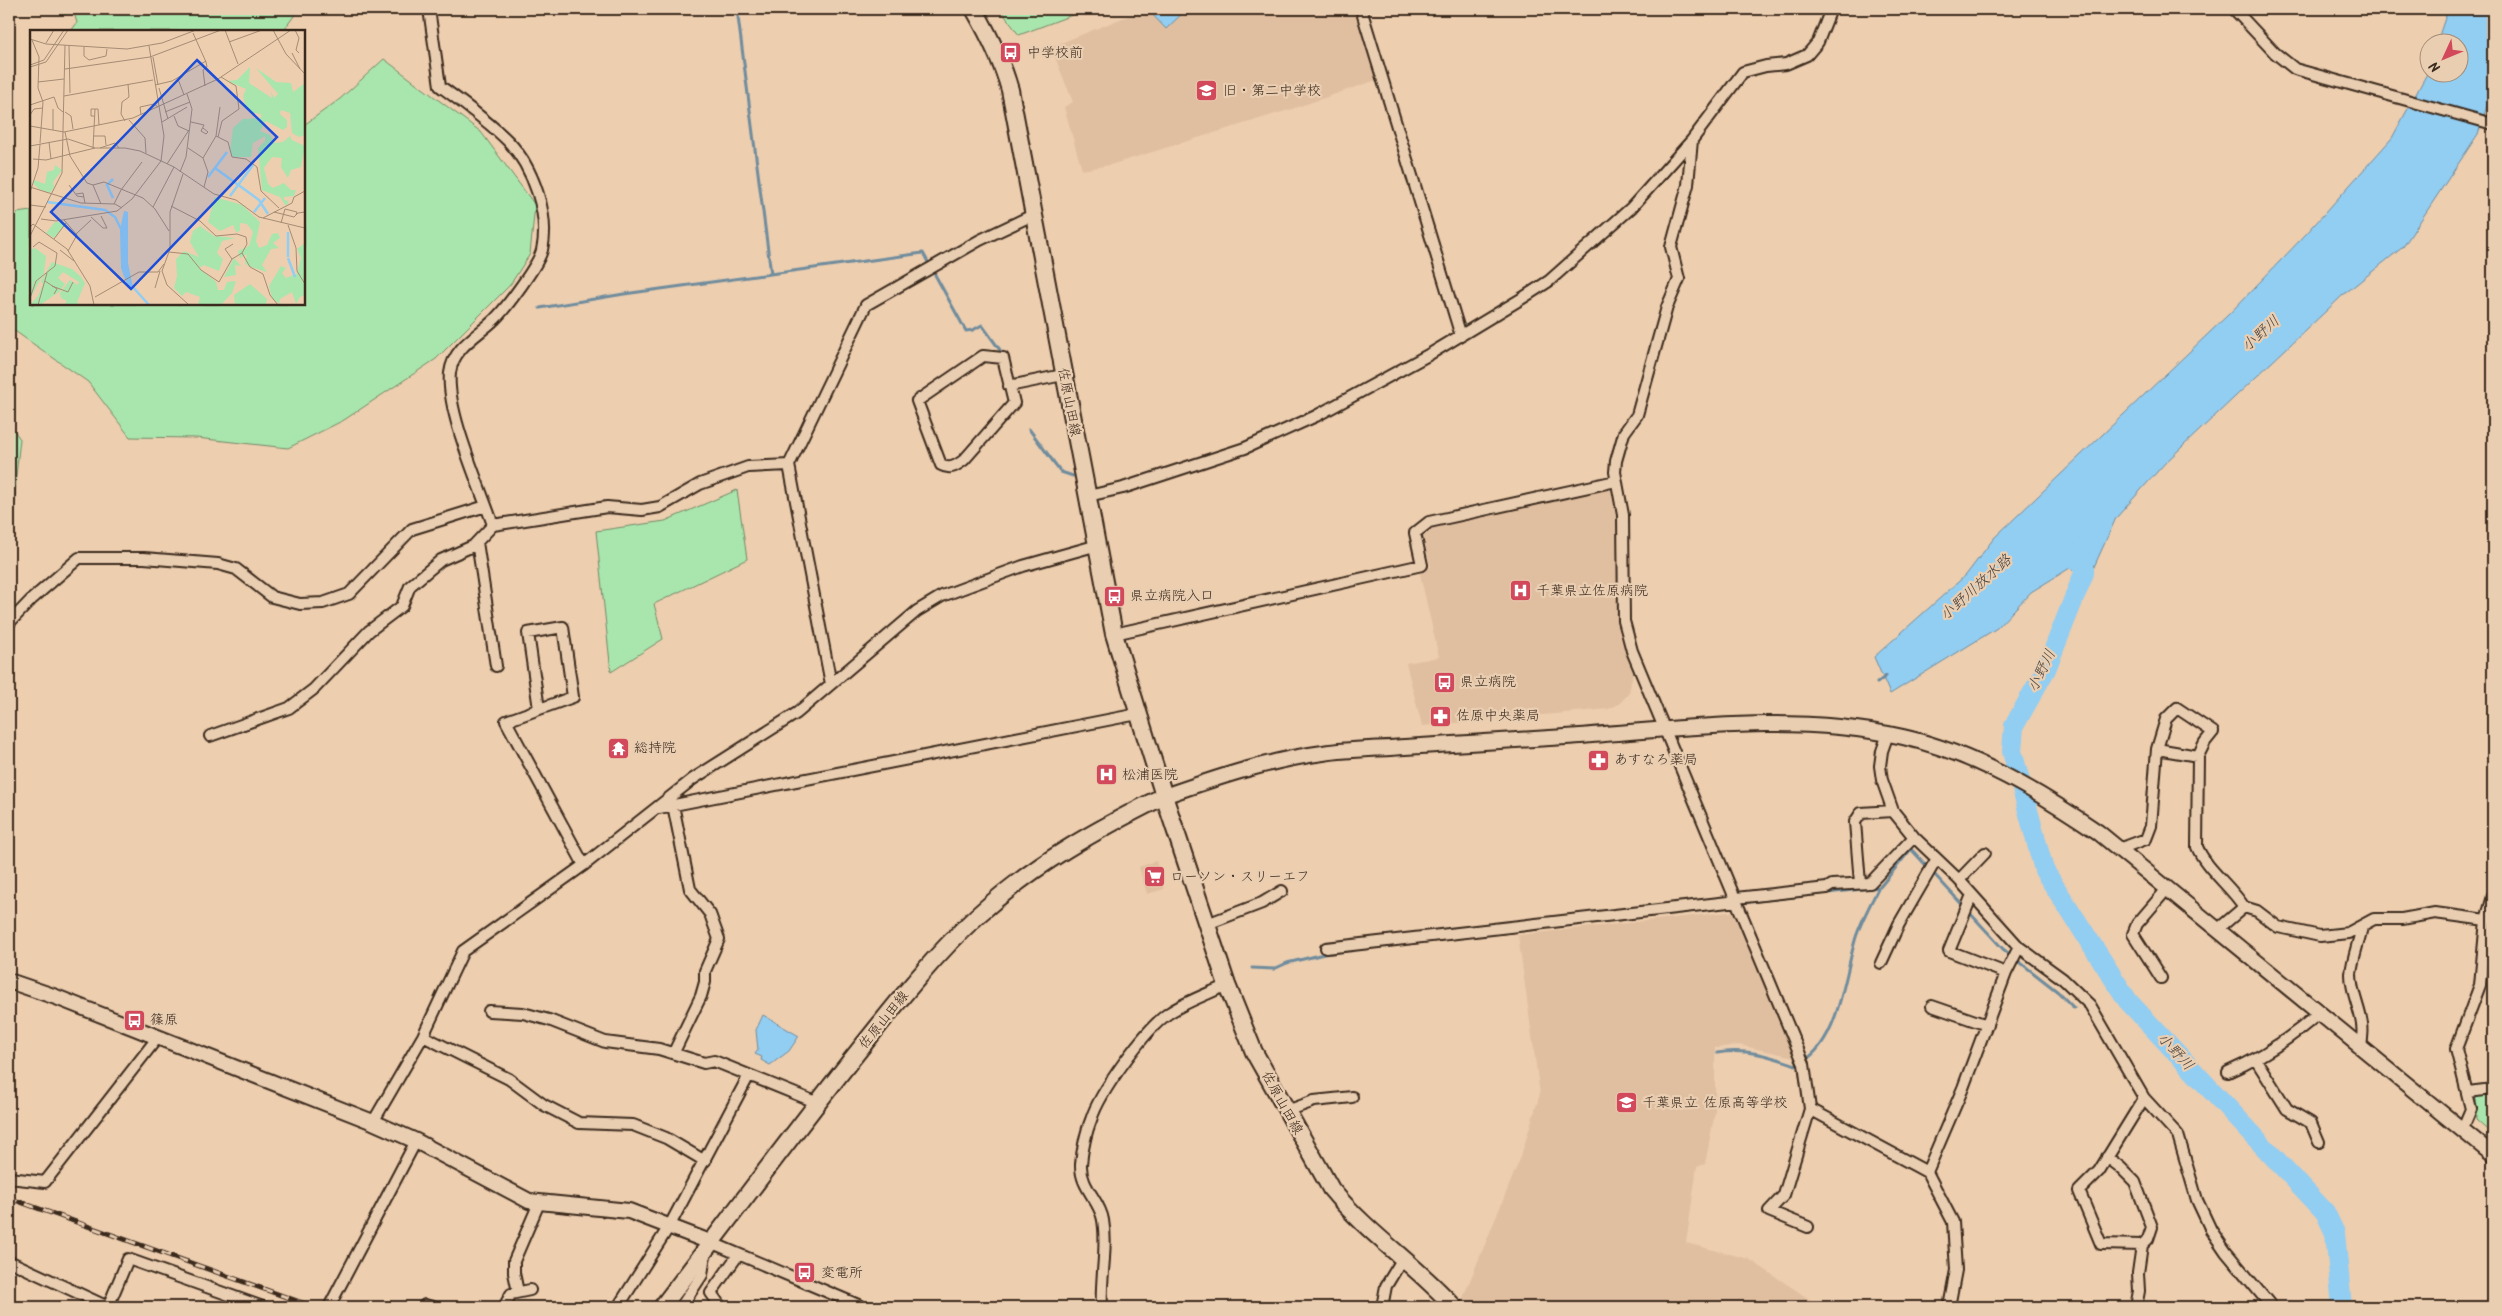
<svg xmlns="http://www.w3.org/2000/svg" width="2502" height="1316" viewBox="0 0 2502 1316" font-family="Kalam,'Klee One',sans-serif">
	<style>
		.built { fill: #e0bfa0 }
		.green { fill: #a9e6ad; stroke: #728866 }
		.water { fill: #92cdf2; stroke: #6f8c9d }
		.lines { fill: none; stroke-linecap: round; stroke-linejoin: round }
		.stream { stroke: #6f8c9d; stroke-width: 3 }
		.river { stroke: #92cdf2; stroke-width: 20 }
		.minor-casing { stroke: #3b2a1e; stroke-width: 14 }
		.tertiary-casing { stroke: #3b2a1e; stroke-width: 18 }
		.primary-casing { stroke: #3b2a1e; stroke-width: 20 }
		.minor { stroke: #eaceb1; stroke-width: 10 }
		.tertiary { stroke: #eaceb1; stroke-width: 14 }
		.primary { stroke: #eaceb1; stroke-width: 16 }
		.rail-casing { stroke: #3b2a1e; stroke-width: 5 }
		.rail { stroke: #eaceb1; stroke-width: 3; stroke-dasharray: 9; stroke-linecap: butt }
		.labels { text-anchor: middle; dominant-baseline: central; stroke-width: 4.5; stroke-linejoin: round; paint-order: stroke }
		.poi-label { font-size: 14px; fill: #3b2a1e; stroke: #eaceb1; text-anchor: start }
		.street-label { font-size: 14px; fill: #3b2a1e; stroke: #eaceb1 }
		.water-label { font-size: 15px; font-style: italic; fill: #48423e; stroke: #eaceb1 }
		.inset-river { fill: none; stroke: #92cdf2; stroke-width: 2.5 }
		.inset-road { fill: none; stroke: #a68c75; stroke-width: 1 }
		.view { fill: #1d4ed8; fill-opacity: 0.15; stroke: #1d4ed8; stroke-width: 2.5 }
		.inset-edge { fill: none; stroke: #3b2a1e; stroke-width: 2.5 }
	</style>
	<rect width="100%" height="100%" fill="#edceaf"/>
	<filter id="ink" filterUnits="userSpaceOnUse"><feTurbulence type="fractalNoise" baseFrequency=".02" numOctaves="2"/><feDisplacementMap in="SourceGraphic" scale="10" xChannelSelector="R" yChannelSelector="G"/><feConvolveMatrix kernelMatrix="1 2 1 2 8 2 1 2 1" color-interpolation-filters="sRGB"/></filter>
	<g filter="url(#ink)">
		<!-- built -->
		<path class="built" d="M 1145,9 L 1358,9 L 1379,79 L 1292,109 L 1110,165 L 1082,170 L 1064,107 L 1073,102 L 1051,47 Z
			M 1611,485 L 1619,514 L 1617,611 L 1619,634 L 1633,672 L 1629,693 L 1619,704 L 1609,709 L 1422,726 L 1406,663 L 1439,657 L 1419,570 L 1431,567 L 1422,533 L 1429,526 Z
			M 1156,861 L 1164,889 L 1147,894 L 1139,867 Z
			M 1737,911 L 1794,1057 L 1739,1045 L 1715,1048 L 1715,1112 L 1705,1164 L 1697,1167 L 1686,1243 L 1749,1259 L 1821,1307 L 1461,1307 L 1460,1305 L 1520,1159 L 1540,1094 L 1518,935 Z"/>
		<!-- green -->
		<path class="green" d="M 73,9 L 299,9 L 283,31 L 71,31 L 77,23 Z
			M 1000,9 L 1088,9 L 1019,35 Z
			M 384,59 L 481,132 L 535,205 L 530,254 L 510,285 L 436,359 L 344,420 L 288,448 L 196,438 L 130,437 L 88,382 L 9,327 L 9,214 L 31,211 L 31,304 L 304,304 L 304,125 L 340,99 Z
			M 9,423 L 20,439 L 16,476 L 15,504 L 9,511 Z
			M 737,490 L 747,559 L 654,604 L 663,639 L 611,672 L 596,531 L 665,521 Z
			M 2493,1092 L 2493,1135 L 2476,1120 L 2476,1094 Z"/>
		<!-- water -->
		<path class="water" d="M 1151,9 L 1187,9 L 1166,29 L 1149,11 Z
			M 2448,9 L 2486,9 L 2493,20 L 2493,87 L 2478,134 L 2403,247 L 2343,295 L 2165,463 L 2116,518 L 2089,578 L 2070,568 L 2031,592 L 1997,628 L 1890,694 L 1874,657 L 1966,575 L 1994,538 L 2230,313 L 2307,233 L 2392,138 L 2429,70 L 2430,72 L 2460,72 L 2460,42 L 2437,42 Z
			M 763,1015 L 799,1036 L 789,1051 L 770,1065 L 761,1060 L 762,1057 L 755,1054 L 758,1050 L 756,1030 Z"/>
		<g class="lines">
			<!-- stream -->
			<path class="stream" d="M 737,9 L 771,274
				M 540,308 L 624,294 L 923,253 L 966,331 L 973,330 L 982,325 L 1000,350
				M 1029,429 L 1061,472 L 1073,476
				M 1877,683 L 1886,676
				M 1740,903 L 1880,887 L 1911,849 L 2003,949 L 2058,992 L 2074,1008
				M 1252,968 L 1274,969 L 1287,963 L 1324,954 L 1366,948
				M 1717,1053 C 1746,1048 1770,1056 1796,1065 C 1839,1048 1844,976 1856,937 C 1862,919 1871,903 1879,887"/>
			<!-- river -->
			<path class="river" d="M 2084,548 L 2084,573 L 2046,669 L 2014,726 L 2012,751 L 2044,870 L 2128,1001 L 2325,1212 L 2335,1233 L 2342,1307"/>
			<defs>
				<path id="minor" d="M 429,9 L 440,86 C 463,103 488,121 508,141 C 533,167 550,215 542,250 C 539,264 506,308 495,319 C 479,335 453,347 450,373 C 446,412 480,486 493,525
					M 1361,9 L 1461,336
					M 2234,9 L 2275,53 L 2295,69 L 2493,124
					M 1692,140 L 1688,185 L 1671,247 L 1679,279 L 1667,307 L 1637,415 L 1624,433 L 1616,461 L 1615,472 L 1623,515 L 1624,621 L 1632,651 L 1804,1064 L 1810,1109 L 1927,1172 L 1953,1222 L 1956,1270 L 1949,1307
					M 983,356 L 1003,358 L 1014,403 L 964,460 C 956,466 950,470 941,465 L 917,401 Z
					M 1009,386 L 1063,375
					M 1088,496 L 1123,488 L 1245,448 L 1316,416 L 1430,354 L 1521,299 L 1549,281 L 1631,208 L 1692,140 L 1743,72 L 1766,66 L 1786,64 L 1807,55 L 1818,42 L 1831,9
					M 477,542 L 496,666
					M 9,623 L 32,599 L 79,558 L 144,558 L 218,564 L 236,569 L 272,597 L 300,604 L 323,603 L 349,594 L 412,529 L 486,506
					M 1114,634 L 1422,565 L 1415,533 L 1429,522 L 1616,481
					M 831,684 L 789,465 L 866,305 L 980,240 L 1035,214
					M 539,709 L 528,633 L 563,627 L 573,697 L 506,721 L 584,865
					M 1888,734 L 1882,751 L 1880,766 L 1882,780 L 1893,811 L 1914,837 L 1959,880 L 2019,947 L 2063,979 L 2090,1005 L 2144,1098 L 2178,1135 L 2197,1200 L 2211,1230 L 2226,1252 L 2272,1307
					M 210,736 L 289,708 L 314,689 L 369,631 L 402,606 L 410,586 L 441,560 L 473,546 L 493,525 L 607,507 L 642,510 L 660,507 L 700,484 L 748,467 L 789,465
					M 2157,749 L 2198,756
					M 673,805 L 690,889 L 710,914 L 719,939 L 705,971 L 705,982 L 701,996 L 674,1052
					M 659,808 L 1138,714
					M 2119,849 L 2146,839 L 2151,826 L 2157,749 L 2166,719 L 2177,708 L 2213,732 L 2205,742 L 2198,756 L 2197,847 C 2207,870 2230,885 2244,907 L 2217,930
					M 1959,880 L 1985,853
					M 1860,883 L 1855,822 L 1861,813 L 1893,811
					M 1972,895 L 1949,951 L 2006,973
					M 1736,898 L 1827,888 L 1832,885 L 1870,883 L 1914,837
					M 2244,907 L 2257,911 L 2278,927 L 2320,936 L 2348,933 L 2374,919 L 2402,919 L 2435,913 L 2486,920
					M 1207,924 L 1262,903 L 1282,891
					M 1326,948 L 1737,901
					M 1881,963 L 1899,924 L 1936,860
					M 2161,978 L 2133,934 L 2137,924 L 2167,889
					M 1932,1006 L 1987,1025
					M 489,1011 L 523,1013 L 549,1020 L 605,1042 L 659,1049 L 704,1063 L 714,1061 L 818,1103
					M 423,1036 L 509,1079 L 544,1105 L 579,1123 L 633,1125 L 666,1138 L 705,1161
					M 2360,1048 C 2369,1020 2351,1000 2351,974 C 2352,959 2359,942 2362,927
					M 2256,1060 L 2287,1109 L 2311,1123 L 2319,1142
					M 2228,1072 C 2263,1057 2291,1038 2319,1013
					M 2468,1092 L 2493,1089
					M 1287,1111 L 1314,1101 L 1352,1097
					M 373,1122 L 423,1036 L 463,951 L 584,865 L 693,779 L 797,713 L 917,611 L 942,596 L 1023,566 L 1098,545
					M 2462,1130 L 2471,1109 L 2456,1049 L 2480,985 L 2486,920 L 2493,896
					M 2107,1157 L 2120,1167 L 2135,1182 L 2152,1227 L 2148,1239 L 2142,1245 L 2138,1273 L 2139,1291 L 2136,1307
					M 1927,1172 L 1963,1088 L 2006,973 L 2019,947
					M 9,1178 L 45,1182 L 158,1037
					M 1808,1227 L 1769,1211 L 1784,1195 L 1810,1109
					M 710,1242 L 863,1307
					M 2142,1245 L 2101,1244 L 2079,1191 L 2099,1171 L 2144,1098
					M 9,1261 L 108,1307 L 128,1259 L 263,1307
					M 518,1292 L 514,1273 L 514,1261 L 539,1203
					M 425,1305 L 433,1307
					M 329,1307 L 416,1141
					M 504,1307 L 511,1294 L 530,1290
					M 618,1307 L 670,1225 L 748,1077
					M 681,1307 L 702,1275 L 705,1254
					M 721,1307 L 711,1293 L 738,1255
					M 1102,1307 C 1100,1278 1108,1249 1103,1220 C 1100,1200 1080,1188 1081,1164 C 1082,1151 1086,1132 1091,1120 C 1099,1093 1146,1028 1169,1013 C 1187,1001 1208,994 1227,985
					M 1382,1307 L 1386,1286 L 1403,1258"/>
				<path id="tertiary" d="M 1164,796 C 1216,778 1269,760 1323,753 C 1350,749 1378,749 1405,747 C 1464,743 1522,740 1580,736 C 1688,728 1796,713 1903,737 C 1974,753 2039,792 2098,832 L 2493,1155
					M 9,981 L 56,997 L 373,1122 L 416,1141 L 529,1201 L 629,1211 L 710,1242"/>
				<path id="primary" d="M 974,9 C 989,35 1002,61 1010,90 L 1114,634 L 1164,796 L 1227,985 L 1254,1052 L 1331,1189 C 1367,1233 1416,1265 1454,1307
					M 662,1307 C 724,1226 785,1144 848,1064 C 889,1013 929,960 977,916 C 1034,864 1096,830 1164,796"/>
			</defs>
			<!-- minor casing -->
			<use href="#minor" class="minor-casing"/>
			<!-- tertiary casing -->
			<use href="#tertiary" class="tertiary-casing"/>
			<!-- primary casing -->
			<use href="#primary" class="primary-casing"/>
			<!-- minor -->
			<use href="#minor" class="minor"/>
			<!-- tertiary -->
			<use href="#tertiary" class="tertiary"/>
			<!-- primary -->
			<use href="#primary" class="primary"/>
			<defs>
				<path id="rail" d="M 9,1198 L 314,1307"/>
			</defs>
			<!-- rail casing -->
			<use href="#rail" class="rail-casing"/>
			<!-- rail -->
			<use href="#rail" class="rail"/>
		</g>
	</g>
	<!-- icons -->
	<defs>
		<symbol id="bus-square" viewBox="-11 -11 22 22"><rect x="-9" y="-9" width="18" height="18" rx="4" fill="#d1495b" stroke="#eaceb1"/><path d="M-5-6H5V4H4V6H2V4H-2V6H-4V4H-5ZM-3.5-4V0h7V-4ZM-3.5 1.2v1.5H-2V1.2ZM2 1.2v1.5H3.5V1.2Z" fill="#fff"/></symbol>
		<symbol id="school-square" viewBox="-11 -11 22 22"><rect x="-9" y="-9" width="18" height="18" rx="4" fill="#d1495b" stroke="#eaceb1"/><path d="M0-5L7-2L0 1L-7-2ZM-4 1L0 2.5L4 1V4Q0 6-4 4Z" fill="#fff"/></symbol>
		<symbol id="hospital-square" viewBox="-11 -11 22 22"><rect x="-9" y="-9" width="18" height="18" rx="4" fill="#d1495b" stroke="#eaceb1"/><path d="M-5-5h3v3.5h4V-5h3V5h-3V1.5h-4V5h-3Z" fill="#fff"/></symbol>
		<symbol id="pharmacy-square" viewBox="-11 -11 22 22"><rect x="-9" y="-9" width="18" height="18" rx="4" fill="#d1495b" stroke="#eaceb1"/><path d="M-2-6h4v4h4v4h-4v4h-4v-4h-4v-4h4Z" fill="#fff"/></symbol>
		<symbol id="temple-square" viewBox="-11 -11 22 22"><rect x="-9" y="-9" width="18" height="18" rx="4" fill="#d1495b" stroke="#eaceb1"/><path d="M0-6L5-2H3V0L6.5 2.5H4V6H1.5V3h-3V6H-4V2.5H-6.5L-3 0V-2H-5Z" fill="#fff"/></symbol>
		<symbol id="supermarket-square" viewBox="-11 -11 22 22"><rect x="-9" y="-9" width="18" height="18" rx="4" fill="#d1495b" stroke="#eaceb1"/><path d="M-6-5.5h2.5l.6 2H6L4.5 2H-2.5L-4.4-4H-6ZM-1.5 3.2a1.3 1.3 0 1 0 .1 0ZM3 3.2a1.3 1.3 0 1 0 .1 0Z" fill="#fff"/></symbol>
	</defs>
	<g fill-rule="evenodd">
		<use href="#bus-square" x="998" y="40" width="25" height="25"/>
		<use href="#school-square" x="1194" y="78" width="25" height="25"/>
		<use href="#hospital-square" x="1508" y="578" width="25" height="25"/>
		<use href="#bus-square" x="1102" y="584" width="25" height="25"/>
		<use href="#bus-square" x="1432" y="670" width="25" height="25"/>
		<use href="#pharmacy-square" x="1428" y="704" width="25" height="25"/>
		<use href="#temple-square" x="606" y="736" width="25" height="25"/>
		<use href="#pharmacy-square" x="1586" y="748" width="25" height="25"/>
		<use href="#hospital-square" x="1094" y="762" width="25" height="25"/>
		<use href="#supermarket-square" x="1142" y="864" width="25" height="25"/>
		<use href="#bus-square" x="122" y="1008" width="25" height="25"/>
		<use href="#school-square" x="1614" y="1090" width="25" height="25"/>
		<use href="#bus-square" x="792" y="1260" width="25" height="25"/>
	</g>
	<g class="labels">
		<!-- poi labels -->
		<g class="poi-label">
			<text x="1027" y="53">中学校前</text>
			<text x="1223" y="91">旧・第二中学校</text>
			<text x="1536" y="591">千葉県立佐原病院</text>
			<text x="1130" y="596">県立病院入口</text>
			<text x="1460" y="682">県立病院</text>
			<text x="1456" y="716">佐原中央薬局</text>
			<text x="634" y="748">総持院</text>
			<text x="1614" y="760">あすなろ薬局</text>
			<text x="1122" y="775">松浦医院</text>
			<text x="1170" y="877">ローソン・スリーエフ</text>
			<text x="150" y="1020">篠原</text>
			<text x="1642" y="1103">千葉県立 佐原高等学校</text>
			<text x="821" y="1273">変電所</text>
		</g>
		<!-- street labels -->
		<g class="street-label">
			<text transform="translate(1069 402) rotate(79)">佐原山田線</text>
			<text transform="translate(884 1020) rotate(-51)">佐原山田線</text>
			<text transform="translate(1282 1103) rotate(61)">佐原山田線</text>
		</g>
		<!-- water labels -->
		<g class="water-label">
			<text transform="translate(2261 334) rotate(-42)">小野川</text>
			<text transform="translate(1976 588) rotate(-42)">小野川放水路</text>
			<text transform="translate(2042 671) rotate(-64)">小野川</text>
			<text transform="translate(2175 1052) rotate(47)">小野川</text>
		</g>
	</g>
	<!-- overview -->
	<g transform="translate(30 30)">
		<rect width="275" height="275" fill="#edceaf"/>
		<path d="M 220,37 L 219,53 L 242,68 L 241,61 L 244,68 L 248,64 L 226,38 L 246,52 L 261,53 L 263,62 L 275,53 L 275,105 L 269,107 L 262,103 L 260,83 L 251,80 L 250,84 L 257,90 L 257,97 L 253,100 L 236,91 L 230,101 L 240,105 L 245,113 L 253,112 L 260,106 L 262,110 L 275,116 L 271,137 L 261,140 L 258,148 L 251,137 L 252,128 L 242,127 L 234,138 L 238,154 L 243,158 L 254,153 L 261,160 L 266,160 L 264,166 L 254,167 L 254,170 L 259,171 L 256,176 L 250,167 L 232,160 L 228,118 L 235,111 L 235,106 L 223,113 L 221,127 L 203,127 L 200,121 L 203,98 L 213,89 L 231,88 L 231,84 L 219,82 L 216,78 L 213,66 L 216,59 L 197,51 L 207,50 ZM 25,135 L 32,140 L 23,152 L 24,157 L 20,163 L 9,159 L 3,153 L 4,150 L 15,154 L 17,142 L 24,140 ZM 185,167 L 212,175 L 230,192 L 226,211 L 229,218 L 237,215 L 242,204 L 248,203 L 250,208 L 243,213 L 249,218 L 241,219 L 232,235 L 237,242 L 218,236 L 215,233 L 217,224 L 210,228 L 208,221 L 219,216 L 223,202 L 217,194 L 210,193 L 210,201 L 206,202 L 203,195 L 190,201 L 178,192 ZM 25,192 L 36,193 L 24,208 L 16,203 ZM 170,196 L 184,206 L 205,208 L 192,211 L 187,223 L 193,229 L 189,241 L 174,235 L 169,238 L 186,252 L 188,260 L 194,260 L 197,252 L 206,251 L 202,263 L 191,275 L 168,275 L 170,267 L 156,262 L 152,266 L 144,258 L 147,246 L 146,229 L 154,221 L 169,227 L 160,212 L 163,201 ZM 275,213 L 275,265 L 270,267 L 266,274 L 262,262 L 250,269 L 249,274 L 242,268 L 239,256 L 251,236 L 256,238 L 252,243 L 256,248 L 267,244 L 271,228 L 267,219 ZM 5,218 L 16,226 L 14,243 L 0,269 L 0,220 ZM 204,228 L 211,236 L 205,235 L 206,245 L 194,247 ZM 22,232 L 42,239 L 51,247 L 55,253 L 47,272 L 49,275 L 34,275 L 37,271 L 31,268 L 30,263 L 40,250 L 48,255 L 49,252 L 33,242 L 28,248 L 35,254 L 29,262 L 10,275 L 0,275 L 8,266 L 13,254 L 11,251 ZM 220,254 L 237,269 L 236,274 L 205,275 L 204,265 Z" fill="#a9e6ad"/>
		<path d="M 94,181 L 98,182 L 98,233 L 103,258 L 98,257 L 91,238 L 90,200 Z" fill="#92cdf2"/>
		<path class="inset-river" d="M 185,138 L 229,170 L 238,184M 178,147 L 197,122M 83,149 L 77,155 L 83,168M 200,166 L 223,135M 17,172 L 75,180 L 85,187 L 92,201M 224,182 L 235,168M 258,227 L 258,202M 258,228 L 265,247M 101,255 L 119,275"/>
		<path class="inset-road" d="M 195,0 L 208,34M 243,0 L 256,24 L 275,44M 265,0 L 269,8 L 266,20 L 269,23M 163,3 L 176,32 L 177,37 L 173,40 L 175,56M 0,9 L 16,14 L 97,19 L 132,13 L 166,0M 2,10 L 9,27 L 8,58 L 13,72 L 10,113M 199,12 L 232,0M 16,13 L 24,0M 39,16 L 40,63M 119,16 L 134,106 L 131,131M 54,17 L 54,26 L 59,30 L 76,26 L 77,19M 262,23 L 270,39M 120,27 L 191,0M 123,27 L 128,55M 0,35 L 14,30 L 34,0M 0,37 L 16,32 L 38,0M 35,39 L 120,27M 148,49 L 154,65M 8,52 L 34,49M 125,55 L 142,51 L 176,31M 129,58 L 138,89M 34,66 L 123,50M 0,75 L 24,67 L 28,78 L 33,82M 35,82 L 41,86 L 43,99M 135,82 L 160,72M 0,85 L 4,79 L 13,78M 111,85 L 110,77 L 124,74 L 128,77M 64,86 L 61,86 L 61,79 L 68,79 L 69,95M 144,86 L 148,96 L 159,101M 99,90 L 115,108 L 116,123M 95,91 L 91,84 L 92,72 L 99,67 L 98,54M 132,92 L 157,77M 161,92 L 174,95 L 171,101 L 176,104 L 178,102 L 173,98M 0,96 L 34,102 L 103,88 L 188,49 L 261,0M 23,100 L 23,79M 35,102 L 40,126M 64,106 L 75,106 L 76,115M 186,106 L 198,112 L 202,127 L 216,129 L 227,137 L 231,161 L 249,178M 188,107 L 192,91 L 209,79 L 206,56 L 191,47M 19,112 L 21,129M 0,116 L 38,109 L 65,118 L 95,118 L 110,121 L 144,137 L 184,164 L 206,170 L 229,187 L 275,198M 63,118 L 65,79M 70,118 L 85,113 L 89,118M 158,118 L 173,128 L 178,142 L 174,157M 40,126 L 57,153 L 63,155 L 74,152 L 113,168 L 125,179 L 139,201M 173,128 L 186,106 L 190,77M 3,129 L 16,130 L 65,118M 137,134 L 159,100M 150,142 L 156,127 L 162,79 L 157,64M 153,144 L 140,182 L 140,219 L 132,241 L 137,255 L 159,275M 39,155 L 47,166 L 54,167M 63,155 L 71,174M 0,157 L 51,173 L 85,174 L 92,178M 91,160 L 112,132M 0,162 L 8,138 L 10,114M 46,164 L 53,163 L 55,173M 84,174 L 91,160M 0,175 L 16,177M 123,177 L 144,137M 244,182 L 264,187 L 268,183 L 275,182M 61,187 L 73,198 L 77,198 L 71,186M 233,188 L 262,173 L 264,167 L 275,161M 11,189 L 26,191 L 87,181 L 102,169 L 131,131M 34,190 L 47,205 L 38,221M 251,193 L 255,179 L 267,182 L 266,185M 258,195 L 266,218 L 267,241 L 275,254M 0,197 L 3,194 L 37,219 L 60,256 L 64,275M 46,204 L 61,190M 0,206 L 32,143 L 35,15M 24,209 L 36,193M 3,217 L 9,212 L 27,223M 30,220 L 44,231M 139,222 L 158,224 L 171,240 L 189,252 L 202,229 L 212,223 L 217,214 L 216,207 L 207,204 L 186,206 L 170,191 L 141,176M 212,223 L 220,237 L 233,244 L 240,265 L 248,275M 202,229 L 195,219 L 203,214M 15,251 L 27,259 L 24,264M 22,256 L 38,262 L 43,252M 125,258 L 130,241M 65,267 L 109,242 L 128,242 L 134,234M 0,268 L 6,251 L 25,236 L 27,223M 8,275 L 17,243"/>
		<path class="view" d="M 167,30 L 247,107 L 101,259 L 21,182 Z"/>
		<rect width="275" height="275" class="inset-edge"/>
	</g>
	<!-- margin -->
	<rect width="2502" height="1316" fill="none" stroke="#eaceb1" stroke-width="30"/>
	<rect x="15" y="15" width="2472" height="1286" fill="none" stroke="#3b2a1e" stroke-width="2" filter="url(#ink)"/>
	<!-- north arrow -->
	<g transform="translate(2444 58) rotate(226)"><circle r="24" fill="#eaceb1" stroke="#a48c76"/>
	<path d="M0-4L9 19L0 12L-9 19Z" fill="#d1495b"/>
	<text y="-8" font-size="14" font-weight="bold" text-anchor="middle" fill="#3b2a1e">N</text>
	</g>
</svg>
